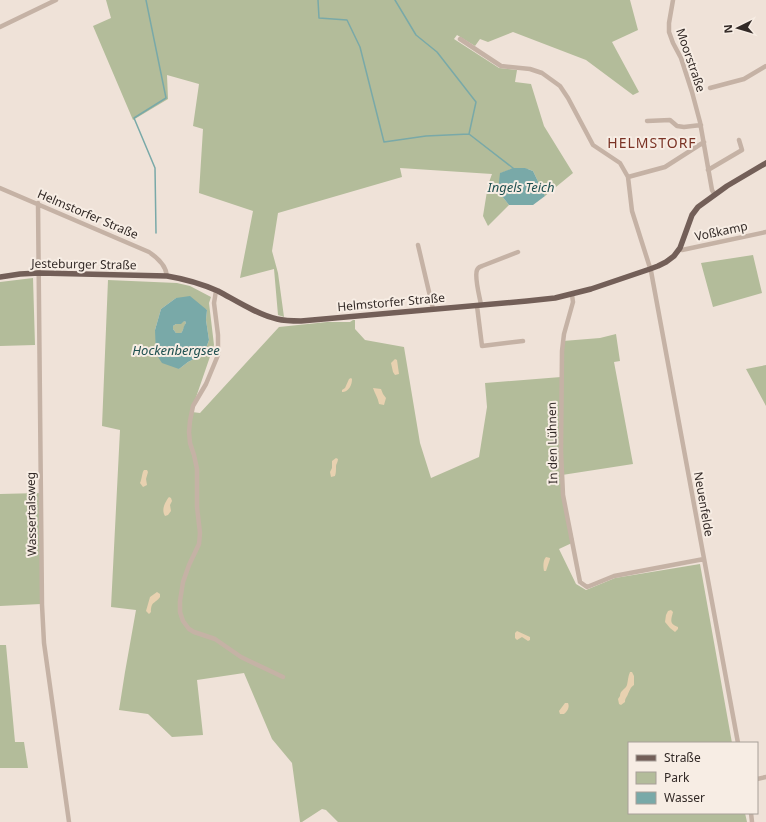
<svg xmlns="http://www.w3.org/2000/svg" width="766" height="822" viewBox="0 0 766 822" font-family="'Noto Sans',sans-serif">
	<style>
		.green { fill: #b3bc9a; fill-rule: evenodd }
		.sand { fill: #e8d1b0 }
		.water { fill: #79a9a8; fill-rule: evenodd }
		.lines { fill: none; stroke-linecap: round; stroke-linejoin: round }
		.stream { stroke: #79a9a8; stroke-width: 1.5 }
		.minor { stroke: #c5b2a5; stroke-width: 4.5 }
		.major { stroke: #735f58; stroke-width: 5.5 }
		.labels { text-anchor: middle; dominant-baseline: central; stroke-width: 4; stroke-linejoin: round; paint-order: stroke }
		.street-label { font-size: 12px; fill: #322926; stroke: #f7ede4 }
		.water-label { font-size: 13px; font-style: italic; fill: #1f5050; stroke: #f7ede4 }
		.quarter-label { font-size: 14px; letter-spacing: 1px; fill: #7a3325; stroke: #f7ede4 }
	</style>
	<rect width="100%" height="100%" fill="#efe2d8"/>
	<!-- green -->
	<path class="green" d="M 106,0 L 630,0 L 638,30 L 612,42 L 639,92 L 633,95 L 586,60 L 513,32 L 488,42 L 480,39 L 475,46 L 457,35 L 454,39 L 499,68 L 517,70 L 515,82 L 531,84 L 544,126 L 573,173 L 545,196 L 533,171 C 520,166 513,168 501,173 L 498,191 L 509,205 L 488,226 L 483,216 L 488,185 L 492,174 L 400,168 L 402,177 L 278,213 L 272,251 L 278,273 L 284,317 L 278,315 L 274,269 L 240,278 L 253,211 L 199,193 L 203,129 L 193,126 L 199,84 L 167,75 L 168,99 L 133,120 L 93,26 L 111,18 Z
		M 753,255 L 762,293 L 713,307 L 701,263 Z
		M 33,278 L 35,345 L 0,346 L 0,282 Z
		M 108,280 L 177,283 L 190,286 L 211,297 L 209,303 L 214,345 L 193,406 L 192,412 L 200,413 L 279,327 L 327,322 L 350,322 L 353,320 L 355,320 L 355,329 L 365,340 L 404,347 L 420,443 L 431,478 L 479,457 L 487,407 L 485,383 L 561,377 L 563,341 L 600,338 L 616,334 L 620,361 L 614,362 L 633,464 L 562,475 L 564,495 L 574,542 L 559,549 L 576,584 L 586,590 L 615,578 L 700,564 L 732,743 L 629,743 L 629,813 L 745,813 L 747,822 L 338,822 L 326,810 L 322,809 L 302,822 L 300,822 L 292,763 L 272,739 L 244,673 L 197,680 L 203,735 L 172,737 L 148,714 L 119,710 L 125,672 L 136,610 L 111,607 L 120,430 L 102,426 ZM 176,298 L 207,310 L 206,320 L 209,340 L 204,354 L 188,362 L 179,369 L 155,330 L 161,309 Z
		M 185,321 L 186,323 C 184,326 184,330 181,333 L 176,333 L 173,329 L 173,326 L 176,324 Z
		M 766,365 L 766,406 L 746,369 Z
		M 39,493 L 41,604 L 0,606 L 0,494 Z
		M 0,645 L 6,645 L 15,742 L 24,742 L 28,768 L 0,768 Z"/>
	<!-- sand -->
	<path class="sand" d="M 395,359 L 397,360 L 399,374 L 395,375 L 393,372 L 391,363 Z
		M 351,378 L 352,379 C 352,385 349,391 343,392 L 342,392 L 342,390 L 345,388 L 349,379 Z
		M 373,388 L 381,389 L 383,394 L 386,398 L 384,405 L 379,404 C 378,398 375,394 373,388 Z
		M 336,458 L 338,459 C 338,462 336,464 336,466 C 336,470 336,473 335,476 L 331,477 L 330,472 L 332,468 L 332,461 Z
		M 144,470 L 147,470 L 148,472 L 146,479 L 147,485 L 143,487 L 140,483 C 142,479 142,472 144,470 Z
		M 169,497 L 171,498 L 172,501 L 170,505 L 171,511 L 168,515 L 165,516 C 161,510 165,502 169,497 Z
		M 546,557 L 550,558 L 550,559 L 546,571 L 544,571 C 543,567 543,560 546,557 Z
		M 157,592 L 160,594 L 160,597 C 155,604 151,601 151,612 L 149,614 L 146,611 L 150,597 Z
		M 671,610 L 673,612 C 671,620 669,624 678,627 L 678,629 L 675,632 L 670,628 L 665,622 L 666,615 L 668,611 Z
		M 517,631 L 530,637 L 530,640 L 528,641 L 522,637 L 517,640 L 515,638 L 515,633 Z
		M 630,672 L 632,672 L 634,676 L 634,685 C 630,688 630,690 628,694 C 627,697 625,698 625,702 L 621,705 L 619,704 L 618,699 L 620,696 C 620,690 625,690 627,685 C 628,681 628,676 630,672 Z
		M 565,703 L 568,703 C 570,707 567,712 564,714 L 560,714 L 559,711 Z"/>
	<!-- water -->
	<path class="water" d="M 513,168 L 525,168 L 533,171 L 545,196 L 533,205 L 509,205 L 498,191 L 500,173 Z
		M 190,296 L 207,310 L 206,320 L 209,340 L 204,354 L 188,362 L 179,369 L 162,363 L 156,354 L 155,330 L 161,309 L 176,298 ZM 185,321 L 186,323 C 183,326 184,330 181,333 L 176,333 L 173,329 L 173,326 L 176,324 L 181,324 L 183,322 Z"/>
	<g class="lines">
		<!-- stream -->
		<path class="stream" d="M 146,0 L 166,98 L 134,118 L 155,168 L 156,233
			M 318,0 L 319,18 L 347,20 L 360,47 L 384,142 L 426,136 L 469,134
			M 395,0 L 416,35 L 437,52 L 476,102 L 469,134 L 513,168"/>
		<!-- minor -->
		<path class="minor" d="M 673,0 L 669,23 L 669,32 L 673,43 L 681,58 L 692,92 L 700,122 L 712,190 L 715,195
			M 0,27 L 56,0
			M 460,39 L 501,66 L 530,69 L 542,73 L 560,86 L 568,98 L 593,145 L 620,163 L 628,177 L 632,211 L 651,271 L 738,743
			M 710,88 L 744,79 L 766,66
			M 647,121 L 670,120 L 677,126 L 684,127 L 701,125
			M 708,170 L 742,150 L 739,140
			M 628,177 L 665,167 L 704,142
			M 0,188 L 149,252 C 158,258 166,265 167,276
			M 38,203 L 42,605 L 44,643 L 69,822
			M 418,245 L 433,309
			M 680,248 L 682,250 L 766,232
			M 216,291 L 214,303 L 218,335 L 218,355 L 206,384 L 193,406 L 190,421 L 189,432 L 190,443 L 194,455 L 197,469 L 197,507 L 200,533 L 199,544 L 189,565 L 183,582 L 180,601 L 180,612 L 183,621 L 189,629 L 194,632 L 215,639 L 241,657 L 283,677
			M 572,295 L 573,302 L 564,334 L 562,351 L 561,451 L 563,495 L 580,582 L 587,587 L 614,576 L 704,559
			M 481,305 C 480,298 474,277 477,270 C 478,267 479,267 482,266 L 518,252
			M 477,306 L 482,346 L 523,341
			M 757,779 L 766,777
			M 751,813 L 752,822"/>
		<!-- major -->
		<path class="major" d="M 0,277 L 20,274 L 39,273 L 167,276 C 185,279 202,284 218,291 C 235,300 258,315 277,319 C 285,321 293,321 301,321 L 527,301 L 555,298 L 591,289 L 650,269 L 658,266 L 666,262 L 674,256 L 680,248 L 692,215 L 698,207 L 727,186 L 766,163"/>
	</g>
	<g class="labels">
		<!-- street labels -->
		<g class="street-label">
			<text transform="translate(691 60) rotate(71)">Moorstraße</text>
			<text transform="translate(88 214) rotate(23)">Helmstorfer Straße</text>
			<text transform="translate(721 231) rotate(-12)">Voßkamp</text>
			<text transform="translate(84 264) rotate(1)">Jesteburger Straße</text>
			<text transform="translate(391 302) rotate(-5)">Helmstorfer Straße</text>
			<text transform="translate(552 443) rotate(-91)">In den Lühnen</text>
			<text transform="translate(704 504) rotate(80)">Neuenfelde</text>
			<text transform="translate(31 514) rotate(-91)">Wassertalsweg</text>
		</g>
		<!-- water labels -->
		<g class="water-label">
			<text x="521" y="187">Ingels Teich</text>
			<text x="176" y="350">Hockenbergsee</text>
		</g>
		<!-- quarter labels -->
		<g class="quarter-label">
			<text x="652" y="142">HELMSTORF</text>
		</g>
	</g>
	<!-- legend -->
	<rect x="628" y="742" width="130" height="72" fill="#f7ede4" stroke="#a89f98"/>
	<rect x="636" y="755" width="20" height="6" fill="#735f58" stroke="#a89f98"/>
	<text x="664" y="762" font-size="12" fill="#322926">Straße</text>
	<rect x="636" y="772" width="20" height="12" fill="#b3bc9a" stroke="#a89f98"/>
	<text x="664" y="782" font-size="12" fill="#322926">Park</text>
	<rect x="636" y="792" width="20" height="12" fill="#79a9a8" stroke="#a89f98"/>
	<text x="664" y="802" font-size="12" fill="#322926">Wasser</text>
	<!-- north arrow -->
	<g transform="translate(738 28) rotate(265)" stroke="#f7ede4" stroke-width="3" paint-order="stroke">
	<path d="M0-3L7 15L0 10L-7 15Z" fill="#322926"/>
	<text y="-6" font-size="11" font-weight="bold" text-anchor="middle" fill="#322926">N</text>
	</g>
</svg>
